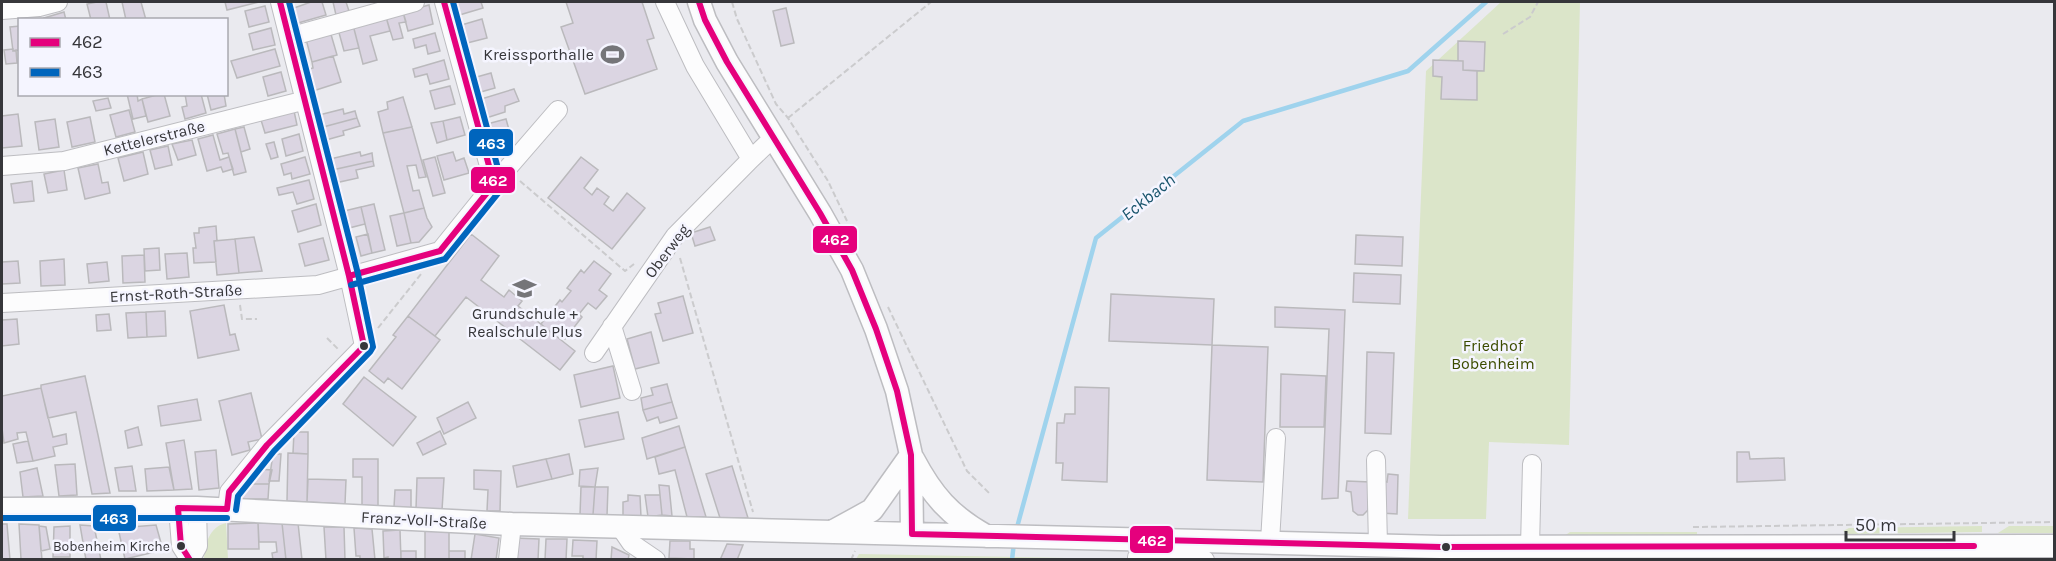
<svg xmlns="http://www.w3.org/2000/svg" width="2056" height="561" viewBox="0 0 2056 561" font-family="Karla,sans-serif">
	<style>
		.green { fill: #dbe5c9 }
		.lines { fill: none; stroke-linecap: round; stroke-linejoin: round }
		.stream { stroke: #9fd3ed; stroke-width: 4.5 }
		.building { fill: #dbd5e2; stroke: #bab9bc; stroke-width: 1.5 }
		.minor-casing { stroke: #bdbdc1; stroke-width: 20 }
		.major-casing { stroke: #bdbdc1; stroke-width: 25 }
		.path { stroke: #cbcbcd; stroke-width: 2; stroke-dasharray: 6 3; stroke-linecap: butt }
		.minor { stroke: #fcfcfd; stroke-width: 18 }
		.major { stroke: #fcfcfd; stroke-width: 22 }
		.bus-1-casing { stroke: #f5f5ff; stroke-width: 10 }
		.bus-2-casing { stroke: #f5f5ff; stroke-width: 10 }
		.bus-1 { stroke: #e5007d; stroke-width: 6 }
		.bus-2 { stroke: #0065bd; stroke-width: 6 }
		.bus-dot { fill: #36363a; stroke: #f5f5ff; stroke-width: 2 }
		.labels { text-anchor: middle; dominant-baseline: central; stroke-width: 5; stroke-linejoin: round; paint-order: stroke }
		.bus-label { font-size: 14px; fill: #36363a; stroke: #f5f5ff; text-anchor: end }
		.poi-label { font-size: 16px; fill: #36363a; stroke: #f5f5ff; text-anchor: end }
		.street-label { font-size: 16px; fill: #36363a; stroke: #f5f5ff }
		.park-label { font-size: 16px; fill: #3c4c00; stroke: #f5f5ff }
		.water-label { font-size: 18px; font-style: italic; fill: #1a556d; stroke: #f5f5ff }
		.line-badge { stroke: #f5f5ff; stroke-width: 2 }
		.badge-label { font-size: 16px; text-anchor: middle; font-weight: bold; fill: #fff }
	</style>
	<rect width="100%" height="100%" fill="#eaeaef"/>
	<!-- green -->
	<path class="green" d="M 1501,2 L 1580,2 L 1569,445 L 1489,442 L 1486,519 L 1408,519 L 1426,71 Z
		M 226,523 L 228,559 L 204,560 C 205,544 209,527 226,523 Z
		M 1982,526 L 1982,532 L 1849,534 L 1843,531 L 1849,528 Z
		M 2009,526 L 2054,526 L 2054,533 L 1998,533 Z
		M 1570,532 L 1697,532 L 1697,536 L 1561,538 Z
		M 859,554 L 1067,558 L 856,559 Z"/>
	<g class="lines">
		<!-- stream -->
		<path class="stream" d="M 1016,531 L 1096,238 L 1243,121 L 1408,71 L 1486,2
			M 1012,560 L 1014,542"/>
	</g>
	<!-- building -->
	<path class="building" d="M 97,2 L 106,2 L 110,20 L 91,20 L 87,4 Z
		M 122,2 L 141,2 L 146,20 L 126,20 Z
		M 225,2 L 259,2 L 227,10 Z
		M 311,2 L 322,2 L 326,15 L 298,23 L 294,8 Z
		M 333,2 L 346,2 L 349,11 L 336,15 Z
		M 452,2 L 481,2 L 483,8 L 456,16 Z
		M 566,2 L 642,2 L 654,38 L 647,40 L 657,69 L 585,94 L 561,27 L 573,23 Z
		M 429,5 L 433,24 L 408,31 L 403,12 Z
		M 265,6 L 269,22 L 249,27 L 245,11 Z
		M 786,8 L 794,43 L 781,46 L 773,11 Z
		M 64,12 L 66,20 L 45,20 L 44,18 Z
		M 403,12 L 406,22 L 399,23 L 403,38 L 393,40 L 386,17 Z
		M 386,17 L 390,31 L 370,36 L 377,60 L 363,64 L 353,25 Z
		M 482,19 L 487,38 L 463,44 L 458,26 Z
		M 353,25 L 359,48 L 344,51 L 338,29 Z
		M 20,26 L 20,50 L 13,51 L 10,27 Z
		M 271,28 L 275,45 L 253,50 L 249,34 Z
		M 330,31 L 337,55 L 312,62 L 306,39 Z
		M 435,33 L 440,51 L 428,54 L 426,45 L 415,48 L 413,39 Z
		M 1458,41 L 1485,42 L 1484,71 L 1463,70 L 1463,61 L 1458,61 Z
		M 13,49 L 13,51 L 16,50 L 17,63 L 6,64 L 4,50 Z
		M 275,49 L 280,66 L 237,78 L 231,61 Z
		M 333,56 L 341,82 L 313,91 L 306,70 L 313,68 L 312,62 Z
		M 444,60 L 449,79 L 430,84 L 427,74 L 415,77 L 413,69 Z
		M 1433,60 L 1463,61 L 1463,70 L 1477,71 L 1477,100 L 1441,99 L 1442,77 L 1433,76 Z
		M 281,72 L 286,91 L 268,96 L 263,77 Z
		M 491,73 L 495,88 L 477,93 L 473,78 Z
		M 450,86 L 455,104 L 435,109 L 430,91 Z
		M 514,89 L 519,101 L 505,106 L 505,112 L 483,119 L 478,100 Z
		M 127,94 L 137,94 L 138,101 L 142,99 L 146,116 L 133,119 Z
		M 160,94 L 164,94 L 170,116 L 148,122 L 142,99 Z
		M 185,94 L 201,94 L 206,113 L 185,119 L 182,107 L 187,106 Z
		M 207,94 L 224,94 L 226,106 L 211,110 Z
		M 403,97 L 412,127 L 383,133 L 378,112 L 388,109 L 387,102 Z
		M 108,98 L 111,108 L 96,111 L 93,101 Z
		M 343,109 L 344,114 L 355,111 L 357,118 L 323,127 L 319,115 Z
		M 129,110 L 135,132 L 116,137 L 110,115 Z
		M 294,111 L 297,125 L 265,133 L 261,120 Z
		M 18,114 L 22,146 L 2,148 L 2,116 Z
		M 90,117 L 95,142 L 72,147 L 67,122 Z
		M 460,117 L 465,135 L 447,140 L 443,121 Z
		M 357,118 L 360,126 L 343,131 L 344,135 L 326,140 L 323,127 Z
		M 55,119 L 59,147 L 39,150 L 35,122 Z
		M 506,119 L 511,137 L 491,142 L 487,124 Z
		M 443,121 L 447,140 L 437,143 L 431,123 Z
		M 244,127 L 250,149 L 241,152 L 235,129 Z
		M 412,127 L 426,177 L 419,178 L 416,165 L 407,166 L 413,191 L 419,190 L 424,208 L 404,213 L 383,133 Z
		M 235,129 L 246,172 L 234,175 L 228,153 L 223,154 L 217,134 Z
		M 299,134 L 303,151 L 286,156 L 282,139 Z
		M 213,135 L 220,160 L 229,157 L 233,169 L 223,172 L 221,167 L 207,171 L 198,139 Z
		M 192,140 L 196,155 L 178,160 L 172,144 Z
		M 274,142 L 278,157 L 271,159 L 266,144 Z
		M 168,146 L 172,165 L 155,169 L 150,150 Z
		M 143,152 L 148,174 L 124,181 L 118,158 Z
		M 360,152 L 361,156 L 372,153 L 373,161 L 332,170 L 330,159 Z
		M 453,152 L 456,161 L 464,158 L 469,173 L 444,180 L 437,156 Z
		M 305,157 L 310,174 L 292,179 L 291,173 L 284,175 L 281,164 Z
		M 435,157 L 445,193 L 433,196 L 423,160 Z
		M 581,157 L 598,170 L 584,188 L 592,195 L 597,188 L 609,197 L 604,204 L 613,211 L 627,193 L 645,208 L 612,249 L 548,198 Z
		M 373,161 L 374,166 L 356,170 L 358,178 L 335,183 L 332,170 Z
		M 98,164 L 102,183 L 108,182 L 110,193 L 85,199 L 78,168 Z
		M 64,170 L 67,190 L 48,193 L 44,174 Z
		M 309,180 L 314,199 L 297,204 L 293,192 L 279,195 L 277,188 Z
		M 32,181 L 34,201 L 14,203 L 11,184 Z
		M 316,204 L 321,225 L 298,232 L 292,211 Z
		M 374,204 L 385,250 L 372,253 L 361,207 Z
		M 361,207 L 365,224 L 349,228 L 344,211 Z
		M 424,208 L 427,218 L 432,227 L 419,242 L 411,243 L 404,213 Z
		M 404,213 L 411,243 L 397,246 L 390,216 Z
		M 216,226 L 217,241 L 214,241 L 216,262 L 194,263 L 193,248 L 196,248 L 194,233 L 199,233 L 199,228 Z
		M 710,227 L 715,240 L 695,246 L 691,233 Z
		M 368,234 L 372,253 L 361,256 L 356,237 Z
		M 471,234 L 499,256 L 481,280 L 504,297 L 509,290 L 522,301 L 518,306 L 575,351 L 560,370 L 466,297 L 435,336 L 408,316 Z
		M 1356,235 L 1403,237 L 1402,266 L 1355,264 Z
		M 254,237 L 262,271 L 239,273 L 235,239 Z
		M 323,238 L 329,260 L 305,266 L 299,244 Z
		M 235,239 L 239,273 L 217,275 L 214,241 Z
		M 159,248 L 160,270 L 145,271 L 144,249 Z
		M 187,253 L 189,277 L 167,279 L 165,254 Z
		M 144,255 L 145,282 L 123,283 L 122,256 Z
		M 64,259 L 65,285 L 41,286 L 40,261 Z
		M 18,261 L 20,283 L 2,284 L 2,262 Z
		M 594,261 L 611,274 L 599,290 L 607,296 L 596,309 L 588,303 L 579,314 L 582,317 L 565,339 L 558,333 L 555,336 L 541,324 L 560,300 L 562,302 L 571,291 L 567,288 L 581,270 L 584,273 Z
		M 107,262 L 109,281 L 89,283 L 87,264 Z
		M 1354,273 L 1401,275 L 1400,304 L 1353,302 Z
		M 1111,294 L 1214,299 L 1212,345 L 1109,341 Z
		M 683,296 L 693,333 L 663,341 L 655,314 L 661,313 L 658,303 Z
		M 224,305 L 230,335 L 235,334 L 239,350 L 198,358 L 190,311 Z
		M 1275,307 L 1345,310 L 1338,498 L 1322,499 L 1329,329 L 1275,327 Z
		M 165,311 L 166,336 L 147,337 L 146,312 Z
		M 146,312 L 147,337 L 128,338 L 126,313 Z
		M 109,314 L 111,330 L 97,331 L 96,315 Z
		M 408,316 L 440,340 L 402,389 L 388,378 L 384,383 L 369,371 L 396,337 L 393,335 Z
		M 17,319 L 19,344 L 2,346 L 2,320 Z
		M 651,332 L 659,363 L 635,369 L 627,339 Z
		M 1212,345 L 1268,347 L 1263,482 L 1207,480 Z
		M 1367,352 L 1394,353 L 1391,434 L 1365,433 Z
		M 613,366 L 620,398 L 581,407 L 574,375 Z
		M 1281,374 L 1326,376 L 1324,427 L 1280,427 Z
		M 85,376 L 98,435 L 110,493 L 92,494 L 76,412 L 48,418 L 41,388 L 41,385 Z
		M 364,377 L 416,417 L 393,446 L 343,404 Z
		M 667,384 L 672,402 L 643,410 L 641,398 L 653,395 L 651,388 Z
		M 1075,387 L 1109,388 L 1107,482 L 1062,480 L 1063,463 L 1056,463 L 1057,423 L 1064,423 L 1065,414 L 1075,414 Z
		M 41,388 L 53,437 L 66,434 L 67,444 L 53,447 L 55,456 L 33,461 L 26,432 L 17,433 L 18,439 L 4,443 L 2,428 L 2,396 Z
		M 251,393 L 262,439 L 248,442 L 250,450 L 232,455 L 219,401 Z
		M 197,399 L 201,420 L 161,426 L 158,406 Z
		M 468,402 L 476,418 L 444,434 L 437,418 Z
		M 672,402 L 677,418 L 660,423 L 658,417 L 647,421 L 643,410 Z
		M 618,412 L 624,439 L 585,447 L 579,420 Z
		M 679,426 L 685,447 L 647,459 L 642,438 Z
		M 138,427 L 142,445 L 128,448 L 125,431 Z
		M 440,431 L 446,444 L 423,455 L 417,443 Z
		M 294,432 L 308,432 L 308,454 L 293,453 Z
		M 184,440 L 192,489 L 174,490 L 166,443 Z
		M 28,441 L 33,461 L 17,463 L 13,444 Z
		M 685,447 L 706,517 L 687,517 L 675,470 L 659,474 L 655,457 Z
		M 216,450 L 219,488 L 199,490 L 195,452 Z
		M 1737,452 L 1749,452 L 1750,459 L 1784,458 L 1785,480 L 1737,482 Z
		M 288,453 L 308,454 L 307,502 L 287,501 Z
		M 273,454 L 281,454 L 279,481 L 269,481 Z
		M 569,454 L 573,474 L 552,479 L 546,459 Z
		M 353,459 L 378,459 L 378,506 L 362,505 L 362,477 L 353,477 Z
		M 546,459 L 552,479 L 517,487 L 513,466 Z
		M 75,464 L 77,495 L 59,496 L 55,465 Z
		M 132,466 L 136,491 L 119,491 L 115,468 Z
		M 732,466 L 748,518 L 720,518 L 706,474 Z
		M 169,467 L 174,490 L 147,491 L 145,469 Z
		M 37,468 L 43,496 L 23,497 L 20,472 Z
		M 598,468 L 595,487 L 579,486 L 580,470 Z
		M 256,469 L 272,470 L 269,484 L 242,484 Z
		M 474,470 L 501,471 L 500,511 L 487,511 L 488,490 L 474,489 Z
		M 1388,474 L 1398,475 L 1397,514 L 1381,513 L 1382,481 L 1387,482 Z
		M 417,478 L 444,478 L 442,510 L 416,509 Z
		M 308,479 L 346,480 L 345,504 L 307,502 Z
		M 1347,481 L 1370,482 L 1368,510 L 1363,515 L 1358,515 L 1353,511 L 1351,492 L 1346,491 Z
		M 242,484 L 269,484 L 268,499 L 242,499 Z
		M 659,485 L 669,486 L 672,516 L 662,515 Z
		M 581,487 L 595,487 L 593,515 L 580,515 Z
		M 595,487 L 608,487 L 607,516 L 593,515 Z
		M 395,490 L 411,490 L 411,508 L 394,507 Z
		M 628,495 L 640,496 L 641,517 L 623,516 L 623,502 L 628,501 Z
		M 645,495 L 660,495 L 662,515 L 648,517 Z
		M 258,523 L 259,549 L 228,549 L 228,524 Z
		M 258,523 L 282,523 L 286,560 L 273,560 L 272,553 L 277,552 L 276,542 L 259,542 Z
		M 282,523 L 298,523 L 302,560 L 286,560 Z
		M 2,524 L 7,524 L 10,560 L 2,560 Z
		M 19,524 L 39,525 L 42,560 L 13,560 L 21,559 Z
		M 80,525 L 94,526 L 101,560 L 86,560 Z
		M 156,525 L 163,550 L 125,559 L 118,528 Z
		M 39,526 L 46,527 L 50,549 L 41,551 Z
		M 70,526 L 70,557 L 53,557 L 54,527 Z
		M 324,527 L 344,527 L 345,560 L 326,560 Z
		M 354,528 L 372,529 L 375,560 L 360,560 L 360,556 L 356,556 Z
		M 400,530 L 401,560 L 388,560 L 388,557 L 384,558 L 383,531 Z
		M 425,531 L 449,531 L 449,560 L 425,560 Z
		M 475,534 L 499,538 L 496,560 L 471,560 Z
		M 514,538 L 539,539 L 538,560 L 513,560 Z
		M 546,539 L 567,539 L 566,560 L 545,560 Z
		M 573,540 L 597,541 L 596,560 L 583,560 L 583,556 L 572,556 Z
		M 670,541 L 690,541 L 690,549 L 694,549 L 694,559 L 669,558 Z
		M 727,544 L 743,545 L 737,560 L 720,560 Z
		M 612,547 L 629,555 L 628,560 L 611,560 Z
		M 401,551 L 416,551 L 416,560 L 401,560 Z
		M 449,551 L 465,551 L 465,560 L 449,560 Z"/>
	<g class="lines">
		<defs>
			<path id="minor" d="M 665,2 L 695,66 L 751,159 L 773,138
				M 2,10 L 39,7 L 58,2
				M 289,37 L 415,2
				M 2,166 L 64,161 L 306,100
				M 494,184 L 558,110
				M 2,303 L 318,285 L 440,251 L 494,184 L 444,2
				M 612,326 L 632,391
				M 594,353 L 675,236 L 751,159
				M 1376,460 L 1378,545
				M 178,508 L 181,546 L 190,560
				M 227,509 L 229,492 L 267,445 L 364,346 L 349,276 L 280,2
				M 620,527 L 631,543 L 656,560
				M 1270,542 L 1276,438
				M 1530,547 L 1532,464
				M 190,560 L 198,546 L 197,508
				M 508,560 L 512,524
				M 1137,560 L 1137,557 L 1205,560"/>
			<path id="major" d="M 699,2 L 705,20 L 727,62 L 820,213 L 852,270 L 876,329 L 897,391 L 911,455 L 912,534
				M 913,459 C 932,495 950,516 986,536
				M 2,509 L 197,508 L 512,524 L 1441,547 L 2054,546
				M 832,532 L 872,510 L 911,455"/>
		</defs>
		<!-- minor casing -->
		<use href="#minor" class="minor-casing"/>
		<!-- major casing -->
		<use href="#major" class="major-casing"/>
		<!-- path -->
		<path class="path" d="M 732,2 L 737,19 L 776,104 L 788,118 L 828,181 L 847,221
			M 1503,34 L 1530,17 L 1538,2
			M 788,118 L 931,2
			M 520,181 L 625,271 L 634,264
			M 680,258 L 753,512
			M 240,305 L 242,319 L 257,319
			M 888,307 L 967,471 L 989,493
			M 378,328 L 421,274
			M 327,338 L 338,349
			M 1693,527 L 2054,522
			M 851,560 L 855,551"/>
		<!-- minor -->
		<use href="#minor" class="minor"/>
		<!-- major -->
		<use href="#major" class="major"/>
		<defs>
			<path id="bus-1" d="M 699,2 L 705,20 L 727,62 L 820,213 L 852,270 L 876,329 L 897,391 L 911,455 L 912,534 L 1441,547 L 1974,546
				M 349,276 L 440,251 L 494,184 L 444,2
				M 227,509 L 229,492 L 267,445 L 364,346 L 349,276 L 280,2
				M 190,560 L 181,546 L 178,508 L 227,509"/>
			<path id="bus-2" d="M 351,285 L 445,259 L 503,187 L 453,2
				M 236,510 L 238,496 L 274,451 L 370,352 L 373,347 L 358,274 L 289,2
				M 2,518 L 227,518"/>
		</defs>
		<!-- bus-1 casing -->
		<use href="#bus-1" class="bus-1-casing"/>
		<!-- bus-2 casing -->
		<use href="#bus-2" class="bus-2-casing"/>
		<!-- bus-1 -->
		<use href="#bus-1" class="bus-1"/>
		<!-- bus-2 -->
		<use href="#bus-2" class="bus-2"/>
	</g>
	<!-- icons -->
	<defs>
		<symbol id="stadium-bare" viewBox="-9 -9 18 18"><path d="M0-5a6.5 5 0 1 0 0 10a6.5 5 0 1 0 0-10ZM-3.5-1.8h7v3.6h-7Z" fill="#757579" stroke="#f5f5ff" stroke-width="2.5" paint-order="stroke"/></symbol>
		<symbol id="school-bare" viewBox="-9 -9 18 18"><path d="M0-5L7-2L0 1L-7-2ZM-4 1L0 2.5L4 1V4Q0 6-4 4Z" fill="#757579" stroke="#f5f5ff" stroke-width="2.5" paint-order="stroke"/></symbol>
	</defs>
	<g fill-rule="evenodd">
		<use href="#stadium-bare" x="596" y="38" width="33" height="33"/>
		<use href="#school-bare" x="508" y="272" width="33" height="33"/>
	</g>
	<!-- markers -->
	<g class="bus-dot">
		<circle cx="364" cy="346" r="5"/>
		<circle cx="181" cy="546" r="5"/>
		<circle cx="1446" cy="547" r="5"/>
	</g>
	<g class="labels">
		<!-- bus labels -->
		<g class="bus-label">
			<text x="170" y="546">Bobenheim Kirche</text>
		</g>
		<!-- poi labels -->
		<g class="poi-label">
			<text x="594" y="54">Kreissporthalle</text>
			<text x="525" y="313" text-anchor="middle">Grundschule +<tspan x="525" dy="18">Realschule Plus</tspan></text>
		</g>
		<!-- street labels -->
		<g class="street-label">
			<text transform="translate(154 138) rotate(-14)">Kettelerstraße</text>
			<text transform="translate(667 251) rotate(-53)">Oberweg</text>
			<text transform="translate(176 293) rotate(-3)">Ernst-Roth-Straße</text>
			<text transform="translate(424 520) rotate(3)">Franz-Voll-Straße</text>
		</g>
		<!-- park labels -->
		<g class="park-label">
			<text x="1493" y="345">Friedhof<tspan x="1493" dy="18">Bobenheim</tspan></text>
		</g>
		<!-- water labels -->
		<g class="water-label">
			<text transform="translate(1148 197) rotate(-39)">Eckbach</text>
		</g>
	</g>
	<g class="line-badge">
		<rect x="468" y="128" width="46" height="29" rx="6" fill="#0065bd"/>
		<rect x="470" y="166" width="46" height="28" rx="6" fill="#e5007d"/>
		<rect x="812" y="225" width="46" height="29" rx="6" fill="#e5007d"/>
		<rect x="92" y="504" width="45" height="28" rx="6" fill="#0065bd"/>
		<rect x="1129" y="525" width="45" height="29" rx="6" fill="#e5007d"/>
	</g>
	<g class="badge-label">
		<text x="491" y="149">463</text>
		<text x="493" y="186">462</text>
		<text x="835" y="245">462</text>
		<text x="114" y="524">463</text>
		<text x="1152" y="546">462</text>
	</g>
	<!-- border -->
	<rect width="2056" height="561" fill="none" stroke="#36363a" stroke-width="6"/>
	<!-- legend -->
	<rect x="18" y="18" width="210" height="78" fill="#f5f5ff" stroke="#a9a9b0" stroke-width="1.5"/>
	<rect x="30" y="38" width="30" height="9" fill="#e5007d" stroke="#a9a9b0" stroke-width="1.5"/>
	<text x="72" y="48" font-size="18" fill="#36363a">462</text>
	<rect x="30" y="68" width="30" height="9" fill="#0065bd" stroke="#a9a9b0" stroke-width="1.5"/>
	<text x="72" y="78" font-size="18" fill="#36363a">463</text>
	<!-- scale -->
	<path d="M1846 531v9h108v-9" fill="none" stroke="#36363a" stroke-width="3"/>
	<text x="1855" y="531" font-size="18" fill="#36363a" stroke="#f5f5ff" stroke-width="4.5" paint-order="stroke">50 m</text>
</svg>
